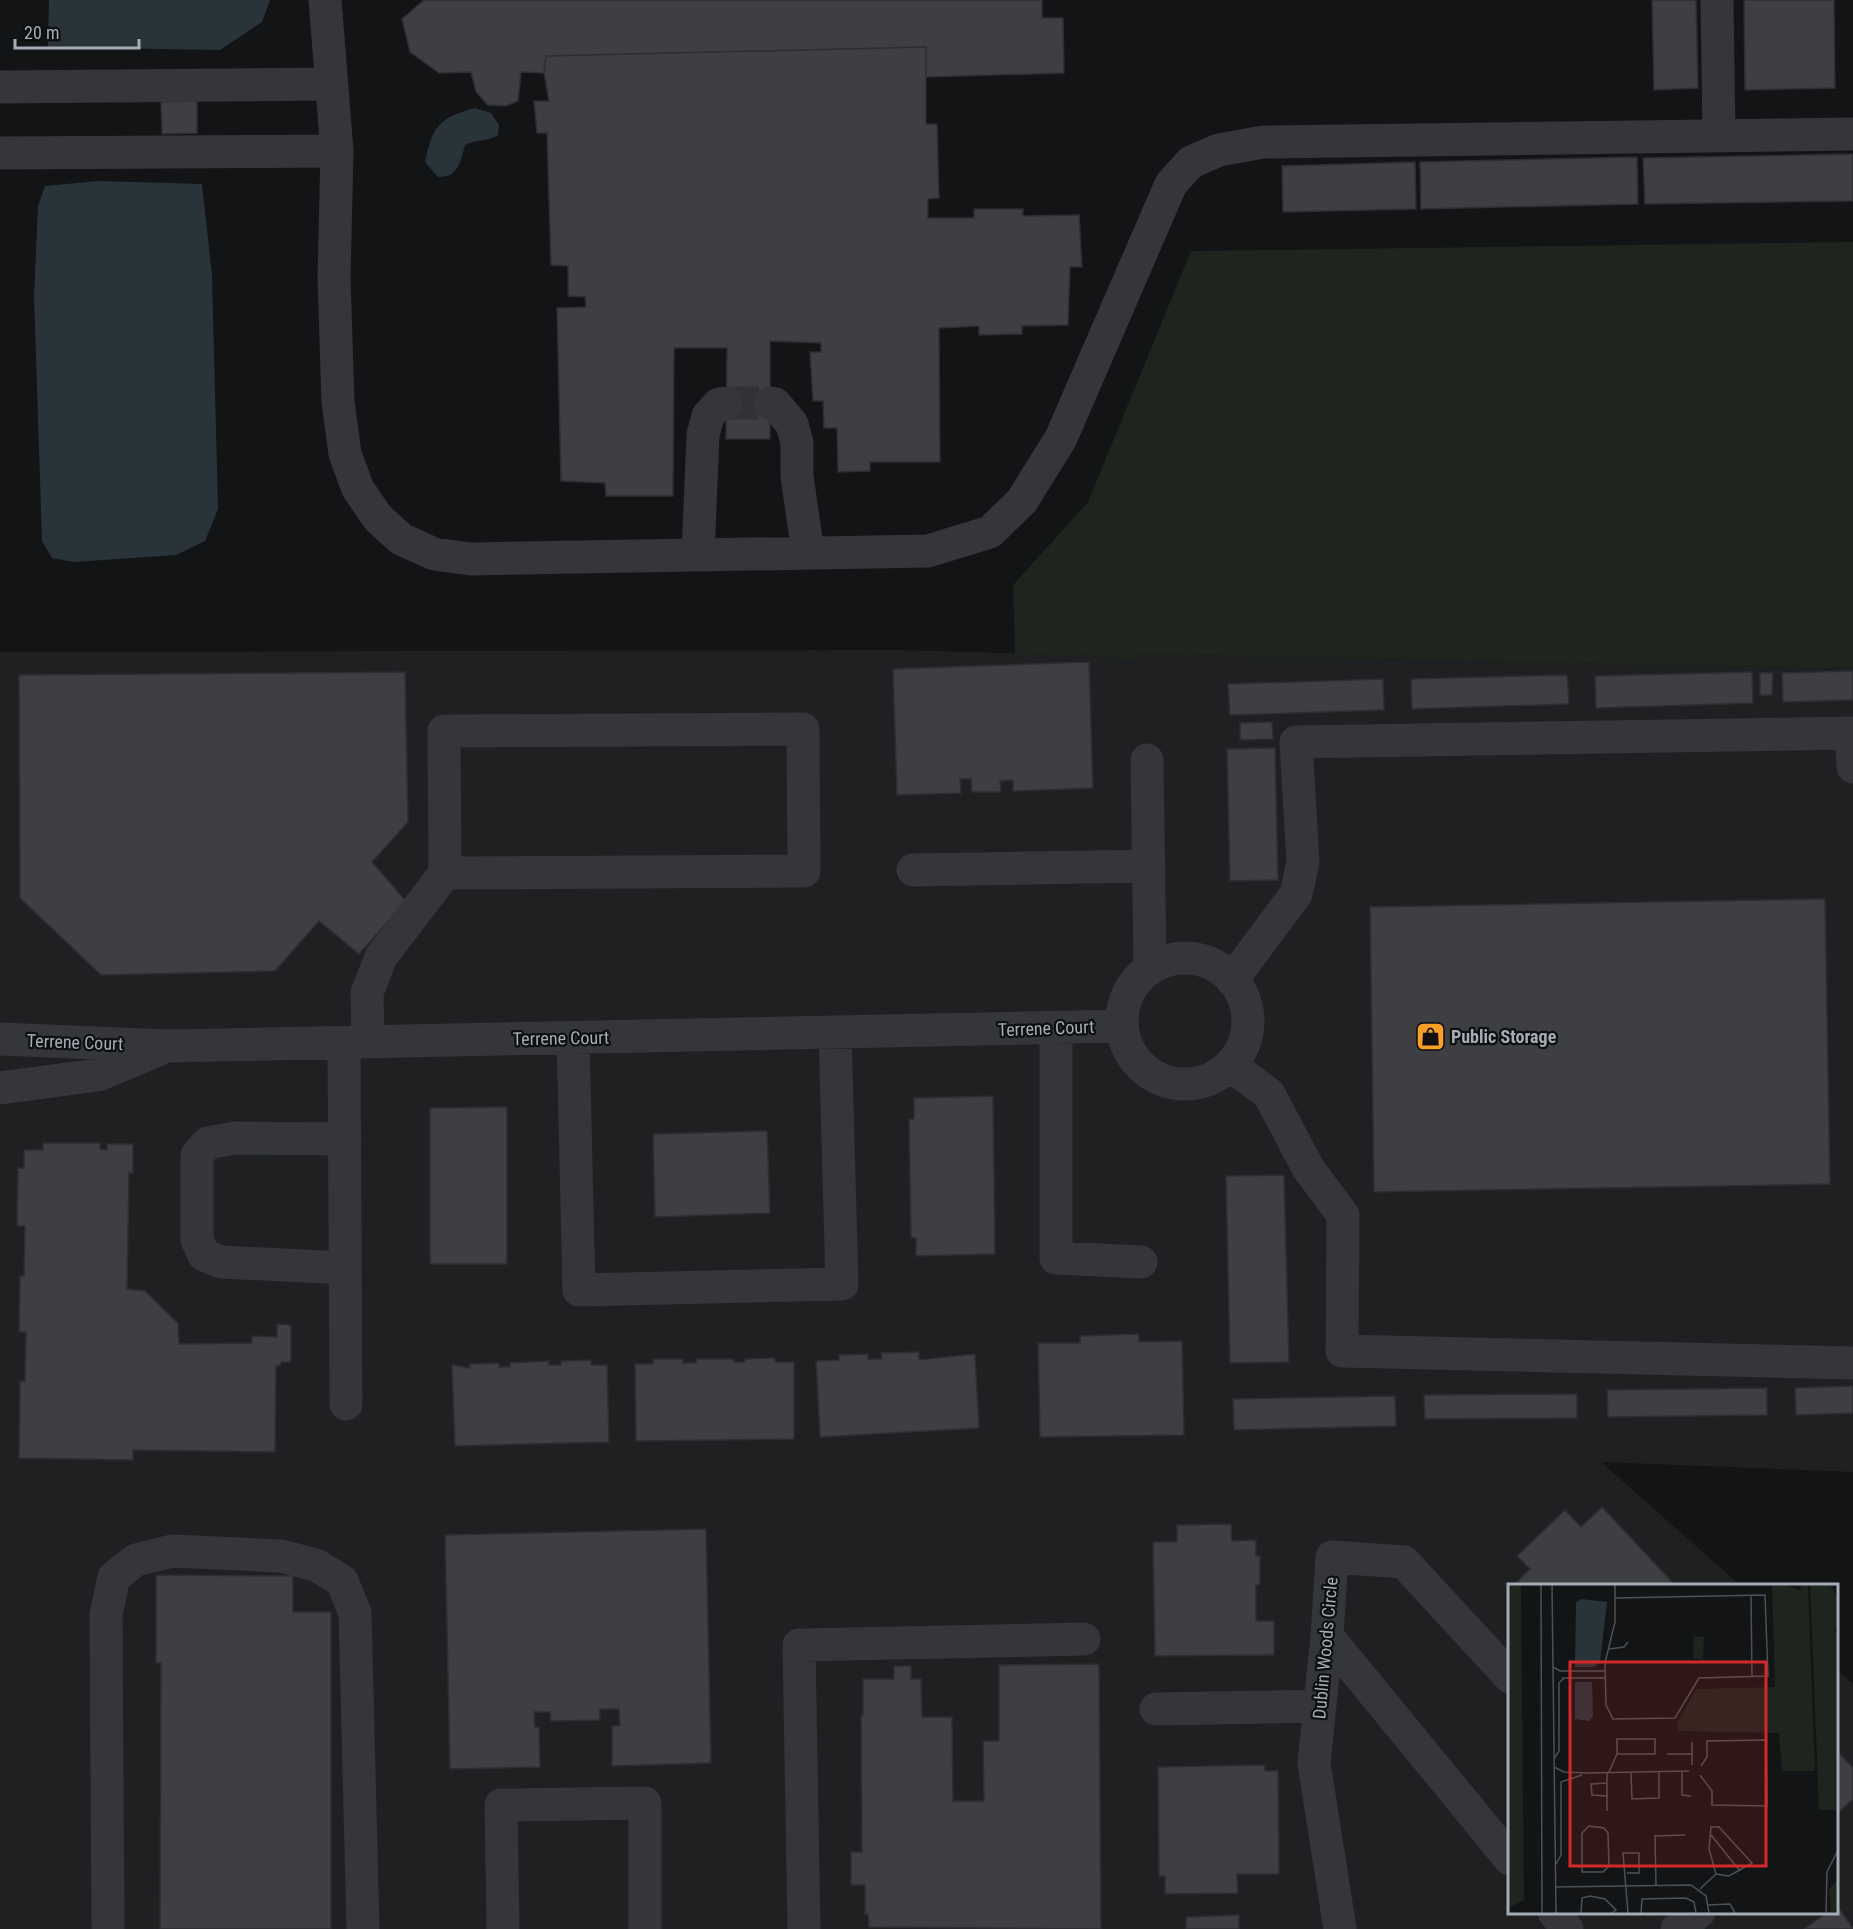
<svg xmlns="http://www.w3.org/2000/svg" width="1853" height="1929" viewBox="0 0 1853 1929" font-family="'Roboto Condensed',sans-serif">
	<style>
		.built { fill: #1f2022 }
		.green { fill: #1d251e }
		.water { fill: #29343a }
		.building { fill: #3d3f42; stroke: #2d2e31; stroke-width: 1.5 }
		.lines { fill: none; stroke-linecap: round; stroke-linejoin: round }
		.minor-tunnel { stroke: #303235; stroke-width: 33; stroke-dasharray: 33 16; stroke-linecap: butt }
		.minor { stroke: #34363a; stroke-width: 33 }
		.labels { text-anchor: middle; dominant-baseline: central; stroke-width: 4.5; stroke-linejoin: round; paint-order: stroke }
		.street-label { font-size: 18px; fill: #a4acb6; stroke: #0e0f10 }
		.poi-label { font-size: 18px; font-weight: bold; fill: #a4acb6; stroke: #0e0f10; text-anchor: start }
		.inset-road { fill: none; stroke: #4d5155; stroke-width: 1.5 }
		.view { fill: #d62828; fill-opacity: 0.15; stroke: #d62828; stroke-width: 3 }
		.inset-edge { fill: none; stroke: #a4acb6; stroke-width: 3 }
	</style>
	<rect width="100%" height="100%" fill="#131415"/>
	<!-- built -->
	<path class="built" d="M 901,650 L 1104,656 L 1133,662 L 1136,654 L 1853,669 L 1853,1472 L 1601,1462 L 1740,1585 L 1510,1586 L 1510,1912 L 1836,1912 L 1837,1670 L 1853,1684 L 1853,1929 L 0,1929 L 0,652 Z"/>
	<!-- green -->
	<path class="green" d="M 1853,242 L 1853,669 L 1137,654 L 1133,662 L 1104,656 L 1015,654 L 1013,585 L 1088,502 L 1191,251 Z"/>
	<!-- water -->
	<path class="water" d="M 49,0 L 270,0 L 262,22 L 220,50 L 48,47 Z
		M 475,108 L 491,113 L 499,125 L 498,135 C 487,142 476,139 465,145 C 460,162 459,177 438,177 L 425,162 C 433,125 439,118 475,108 Z
		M 98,181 L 202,184 L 212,276 L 218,509 L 205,541 L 176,555 L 74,562 L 52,558 L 42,541 L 34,296 L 38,206 L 45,186 Z"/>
	<!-- building -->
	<path class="building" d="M 424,0 L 1042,0 L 1042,18 L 1063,18 L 1064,73 L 926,77 L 926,47 L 546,56 L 544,73 L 521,72 L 518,101 L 506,106 L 488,105 L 476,92 L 471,72 L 439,73 L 410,52 L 402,19 Z
		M 1652,0 L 1696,0 L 1698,88 L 1654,90 Z
		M 1744,0 L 1834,0 L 1835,88 L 1745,90 Z
		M 926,47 L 926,124 L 937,124 L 939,198 L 928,199 L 928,218 L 974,218 L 974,209 L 1023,209 L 1023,216 L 1079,215 L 1082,267 L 1070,267 L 1068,325 L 1022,326 L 1022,334 L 979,335 L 979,326 L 939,328 L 940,462 L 870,462 L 870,471 L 838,472 L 837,428 L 824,428 L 823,401 L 813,401 L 810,352 L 821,352 L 821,343 L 770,341 L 770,439 L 726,439 L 727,348 L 674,348 L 673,496 L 606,496 L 605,483 L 561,481 L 557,308 L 586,307 L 585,297 L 568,296 L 568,266 L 551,265 L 547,133 L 537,133 L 534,101 L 549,101 L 544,73 L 546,56 Z
		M 197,101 L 197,133 L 162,134 L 161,102 Z
		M 1853,154 L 1853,201 L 1645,204 L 1643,158 Z
		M 1637,157 L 1638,204 L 1421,209 L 1420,162 Z
		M 1415,162 L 1416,209 L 1283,212 L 1282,166 Z
		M 1089,662 L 1093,788 L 1013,791 L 1013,780 L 1000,781 L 1001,792 L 972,792 L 971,779 L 960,779 L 961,793 L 897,795 L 893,669 Z
		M 1853,671 L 1853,700 L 1783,702 L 1782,673 Z
		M 405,672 L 408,822 L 372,862 L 406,901 L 359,954 L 319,921 L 275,971 L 101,975 L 20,898 L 19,675 Z
		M 1752,672 L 1753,703 L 1596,708 L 1595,676 Z
		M 1760,673 L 1773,673 L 1772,695 L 1760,695 Z
		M 1567,675 L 1569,704 L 1412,709 L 1411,679 Z
		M 1383,679 L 1384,710 L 1230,715 L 1228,684 Z
		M 1272,722 L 1273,739 L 1240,740 L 1240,723 Z
		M 1275,748 L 1278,880 L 1230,881 L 1227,749 Z
		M 1825,899 L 1830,1184 L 1374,1192 L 1370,907 Z
		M 993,1096 L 995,1254 L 916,1256 L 916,1238 L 911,1238 L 909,1119 L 914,1119 L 914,1098 Z
		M 507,1107 L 507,1264 L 430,1264 L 430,1108 Z
		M 767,1131 L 770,1213 L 655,1217 L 653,1134 Z
		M 43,1143 L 100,1143 L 100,1149 L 107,1150 L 107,1144 L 133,1144 L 133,1173 L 129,1173 L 127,1289 L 145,1291 L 178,1323 L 179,1344 L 252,1343 L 252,1336 L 277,1337 L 277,1324 L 291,1325 L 291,1362 L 281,1362 L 280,1366 L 276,1366 L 275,1452 L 133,1450 L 133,1460 L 19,1458 L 20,1381 L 25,1381 L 26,1332 L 19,1332 L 20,1276 L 24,1276 L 25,1226 L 17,1226 L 18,1168 L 24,1168 L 24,1150 L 43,1150 Z
		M 1284,1175 L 1289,1362 L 1230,1363 L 1226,1176 Z
		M 1139,1334 L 1139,1342 L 1182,1341 L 1184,1435 L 1040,1437 L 1038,1343 L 1080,1343 L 1080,1336 Z
		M 919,1352 L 919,1360 L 975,1354 L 979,1428 L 820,1437 L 816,1361 L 839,1360 L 839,1355 L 868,1354 L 868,1359 L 882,1359 L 881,1353 Z
		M 775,1358 L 775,1362 L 794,1362 L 794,1439 L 636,1441 L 635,1364 L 653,1364 L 653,1359 L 683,1359 L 683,1363 L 696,1363 L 696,1359 L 734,1359 L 734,1362 L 745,1362 L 745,1359 Z
		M 591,1360 L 591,1365 L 607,1365 L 609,1442 L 455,1446 L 452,1365 L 470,1368 L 470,1364 L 499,1363 L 499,1367 L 510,1367 L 510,1363 L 549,1361 L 549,1365 L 561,1365 L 561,1361 Z
		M 1853,1386 L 1853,1413 L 1796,1415 L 1795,1388 Z
		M 1767,1388 L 1767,1415 L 1608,1417 L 1607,1390 Z
		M 1577,1394 L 1577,1418 L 1425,1419 L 1424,1395 Z
		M 1395,1396 L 1396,1426 L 1234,1430 L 1233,1399 Z
		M 1602,1507 L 1676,1586 L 1520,1586 L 1517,1582 L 1530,1569 L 1517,1556 L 1565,1510 L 1581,1527 Z
		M 1231,1524 L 1232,1541 L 1256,1540 L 1256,1556 L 1260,1556 L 1260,1585 L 1256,1585 L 1256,1621 L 1274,1621 L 1274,1655 L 1155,1656 L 1153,1542 L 1177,1542 L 1177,1525 Z
		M 706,1529 L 711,1763 L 612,1766 L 612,1726 L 620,1726 L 619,1709 L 600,1709 L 600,1720 L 551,1721 L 550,1712 L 534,1712 L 535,1727 L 539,1727 L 540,1767 L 450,1769 L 445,1535 Z
		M 156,1575 L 293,1576 L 293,1612 L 331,1612 L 331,1929 L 160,1929 L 161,1663 L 156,1663 Z
		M 1099,1664 L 1101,1929 L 869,1927 L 868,1914 L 865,1914 L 865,1885 L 851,1885 L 851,1852 L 862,1852 L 861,1716 L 863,1716 L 863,1679 L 894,1679 L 894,1666 L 911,1666 L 911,1679 L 921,1679 L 922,1717 L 952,1717 L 953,1801 L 984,1801 L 983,1741 L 999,1741 L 999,1665 Z
		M 1836,1750 L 1853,1768 L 1853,1799 L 1836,1815 Z
		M 1265,1765 L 1265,1771 L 1278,1771 L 1279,1874 L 1237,1874 L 1238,1893 L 1165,1894 L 1165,1876 L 1159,1876 L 1158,1767 Z
		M 1838,1906 L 1853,1929 L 1804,1929 L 1828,1912 L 1836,1912 Z
		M 1239,1915 L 1239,1929 L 1186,1929 L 1186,1917 Z"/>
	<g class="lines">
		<!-- minor-tunnel -->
		<path class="minor-tunnel" d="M 726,403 L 770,403"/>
		<!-- minor -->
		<path class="minor" d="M 325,0 L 337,151 L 334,278 L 338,402 L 345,454 L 358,489 L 378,518 L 401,539 L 434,554 L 471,559 L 928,551 L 990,532 L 1022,501 L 1061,438 L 1171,184 L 1191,162 L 1219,150 L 1263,142 L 1853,134
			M 1717,0 L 1719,136
			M 0,87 L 331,84
			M 0,153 L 337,151
			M 770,403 L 775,404 L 792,424 L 797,443 L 797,476 L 808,553
			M 698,555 L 703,435 L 708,416 L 719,404 L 726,403
			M 803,729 L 804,871 L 445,873 L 444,731 Z
			M 1147,760 L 1150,969
			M 913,870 L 1149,866
			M1122 1021a63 63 0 1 1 126 0a63 63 0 1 1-126 0Z
			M 1232,980 L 1296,894 L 1303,862 L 1296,742 L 1851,733 L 1853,767
			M 1056,1029 L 1056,1258 L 1141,1262
			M 573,1038 L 579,1290 L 842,1284 L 835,1033
			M 0,1039 L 168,1046 L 1121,1026
			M 368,1042 L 367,993 L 381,957 L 445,873
			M 344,1043 L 346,1404
			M 1230,1065 L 1269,1094 L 1308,1168 L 1343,1215 L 1342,1351 L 1853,1363
			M 0,1088 L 98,1075 L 158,1050
			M 345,1139 L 235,1138 L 208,1143 L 197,1155 L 197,1240 L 204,1255 L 221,1262 L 345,1268
			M 1327,1636 L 1510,1859
			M 1156,1709 L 1320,1706
			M 1554,1912 L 1567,1929
			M 108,1929 L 106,1614 L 114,1577 L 136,1560 L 172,1551 L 281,1556 L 316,1565 L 342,1581 L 355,1613 L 363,1929
			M 503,1929 L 501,1805 L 645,1803 L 645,1929
			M 804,1929 L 799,1645 L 1084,1639
			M 1340,1929 L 1314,1763 L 1327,1636 L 1332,1557 L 1404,1562 L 1510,1677
			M 1677,1929 L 1699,1912"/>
	</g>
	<!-- icons -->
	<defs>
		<symbol id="shop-square" viewBox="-11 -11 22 22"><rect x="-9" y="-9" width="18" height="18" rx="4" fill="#f99e27" stroke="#0e0f10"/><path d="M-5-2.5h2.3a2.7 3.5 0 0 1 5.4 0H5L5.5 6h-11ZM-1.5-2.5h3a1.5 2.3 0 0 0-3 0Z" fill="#111"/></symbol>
	</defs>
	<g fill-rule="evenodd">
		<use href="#shop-square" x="1414" y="1020" width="33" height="33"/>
	</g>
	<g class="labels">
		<!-- street labels -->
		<g class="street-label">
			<text transform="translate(1046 1028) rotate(-2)">Terrene Court</text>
			<text transform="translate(561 1038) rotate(-1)">Terrene Court</text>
			<text transform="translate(75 1042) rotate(2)">Terrene Court</text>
			<text transform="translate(1325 1648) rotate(-85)">Dublin Woods Circle</text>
		</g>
		<!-- poi labels -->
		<g class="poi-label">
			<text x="1451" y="1036">Public Storage</text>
		</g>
	</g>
	<!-- overview -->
	<g transform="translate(1508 1584)">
		<rect width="330" height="330" fill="#131415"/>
		<path d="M 0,1 L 13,1 L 16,316 L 0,324 ZM 264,1 L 279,1 L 292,7 L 293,1 L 300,1 L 307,187 L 274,187 L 271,149 L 170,147 L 169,140 L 188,105 L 267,103 ZM 302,1 L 322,1 L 330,13 L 330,41 L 326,47 L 330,50 L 330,226 L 311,226 ZM 186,52 L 196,53 L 195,76 L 185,74 ZM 330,294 L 330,329 L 323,329 L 321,306 Z" fill="#1d251e"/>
		<path d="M 74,15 L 99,18 L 92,77 L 86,83 L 67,83 L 68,18 ZM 67,98 L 84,98 L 85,132 L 81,137 L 67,135 Z" fill="#29343a"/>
		<path class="inset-road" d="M 33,1 L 34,329M 44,1 L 48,329M 107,1 L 107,38 L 97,79 L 98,121 L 105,135 L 167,134 L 191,94 L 260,92 L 257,11 L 107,14M 243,11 L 244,93M 101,65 L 116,63 L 120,58M 45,83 L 52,87 L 97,87M 54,94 L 98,94M 109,155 L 147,155 L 147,170 L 109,170 ZM 184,158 L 184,181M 159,170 L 184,170M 46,175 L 51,167 L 51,99 L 56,94M 46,183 L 56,188 L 80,189 L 181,187M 174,187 L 174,211 L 183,212M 99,188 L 99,227M 101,188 L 109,170M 123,188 L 124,215 L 151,214 L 151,187M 192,191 L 204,207 L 204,221 L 259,222 L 258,156 L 199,157 L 199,173 L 193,182M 99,199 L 83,200 L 84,211 L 99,212M 81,242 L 96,244 L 100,249 L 101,282 L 95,288 L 74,288 L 74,249 ZM 203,251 L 232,287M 48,280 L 53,271 L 53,198 L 74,191M 119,289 L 131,289 L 131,269 L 115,269 L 120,329M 148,301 L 147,252 L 177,251M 47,303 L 183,301 L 198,312 L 201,329M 192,305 L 208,290 L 221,292 L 244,279 L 211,243 L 203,243 L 201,265 L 208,290M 200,321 L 222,320 L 227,329M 73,329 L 74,314 L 82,312 L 97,315 L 108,326 L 104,329M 133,329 L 134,315 L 178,314 L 186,318 L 188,329M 318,329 L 319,288 L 330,266"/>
		<path class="view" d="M 62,78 L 258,78 L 258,282 L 62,282 Z"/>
		<rect width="330" height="330" class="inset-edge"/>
	</g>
	<!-- scale -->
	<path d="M15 39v9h124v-9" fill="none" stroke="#a4acb6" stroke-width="3"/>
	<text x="24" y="39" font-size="18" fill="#a4acb6" stroke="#0e0f10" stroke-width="4.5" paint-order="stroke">20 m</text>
</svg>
